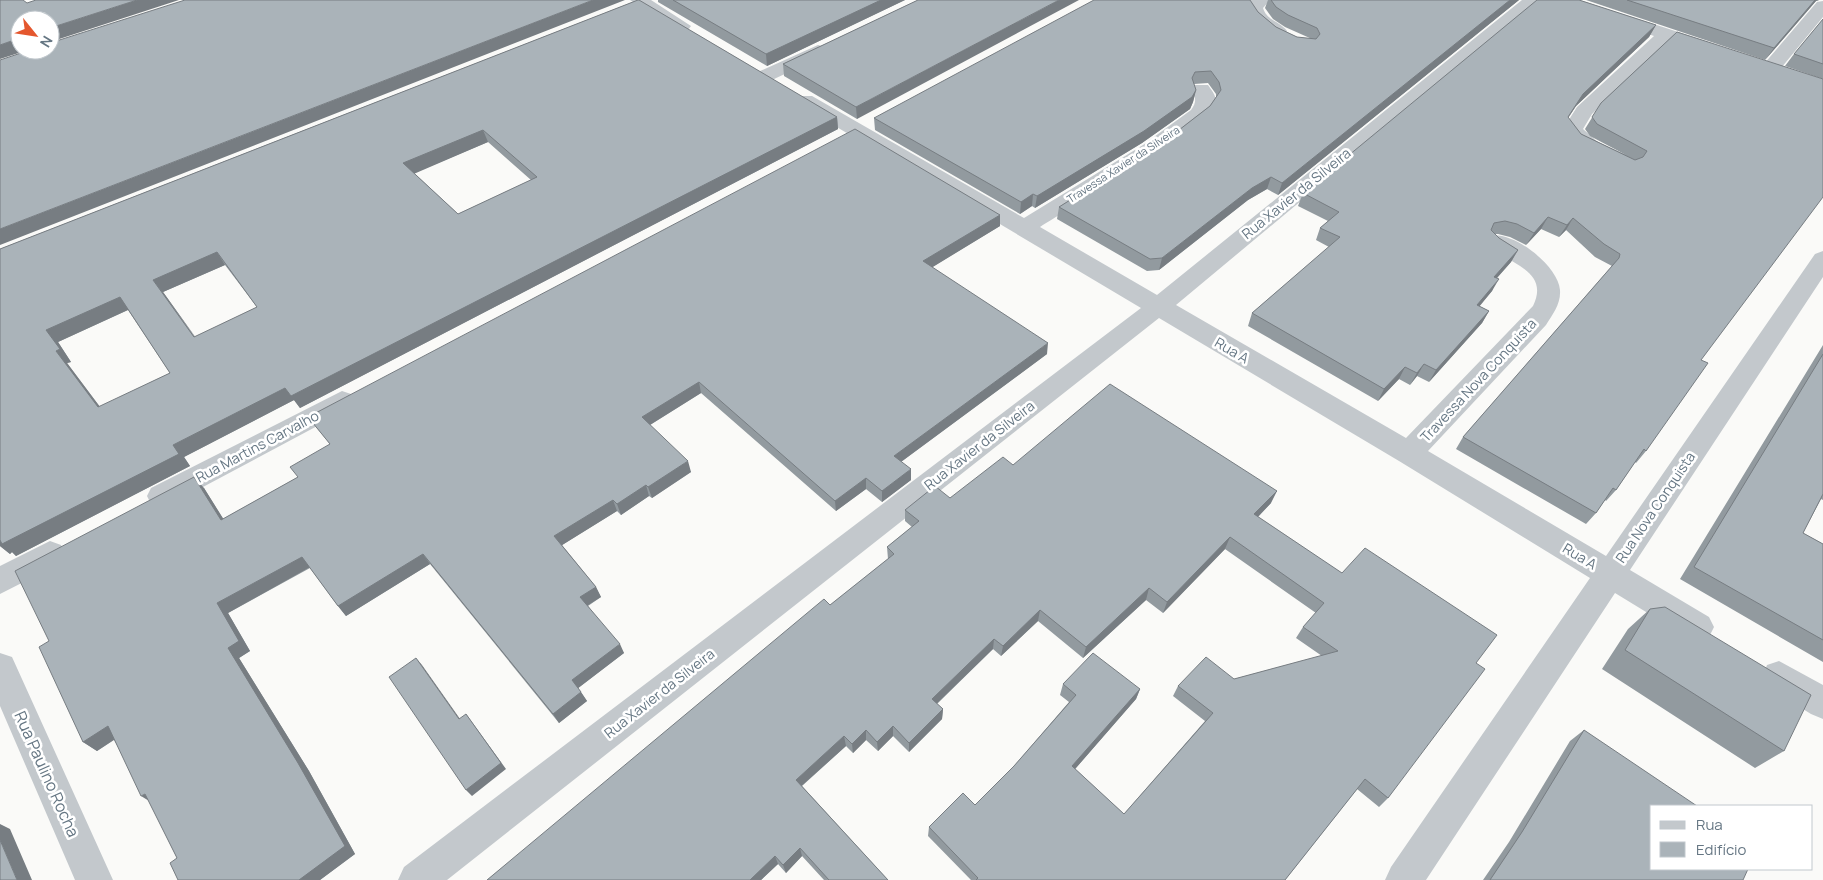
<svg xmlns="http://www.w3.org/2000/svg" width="1823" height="880" viewBox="0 0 1823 880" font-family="Manrope,sans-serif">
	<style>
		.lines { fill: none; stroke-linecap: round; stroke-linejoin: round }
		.minor { fill: #c3c8cc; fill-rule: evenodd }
		.wall { fill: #929a9f; fill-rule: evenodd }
		.shaded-wall { fill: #777d82 }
		.building { fill: #aab3b9; stroke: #777d82; fill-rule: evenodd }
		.labels { text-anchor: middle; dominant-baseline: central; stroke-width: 5; stroke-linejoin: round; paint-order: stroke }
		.far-street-label { font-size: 11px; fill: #657683; stroke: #fff }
		.street-label { font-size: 14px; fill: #657683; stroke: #fff }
		.near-street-label { font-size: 16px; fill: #657683; stroke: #fff }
	</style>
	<rect width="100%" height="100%" fill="#fafaf8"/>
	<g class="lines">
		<!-- minor -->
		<path class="minor" d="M 630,0 L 651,0 L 691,26 L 688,30 L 676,30 Z
			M 1251,0 L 1270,0 L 1263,8 C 1267,21 1280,21 1287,31 L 1284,35 C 1267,39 1250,23 1245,7 Z
			M 1522,0 L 1542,0 L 1176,305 L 1406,438 L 1533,306 C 1552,267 1500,263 1486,241 L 1489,236 C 1512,230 1558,265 1560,290 C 1561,304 1553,314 1546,325 L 1428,451 L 1606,556 L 1815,254 L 1823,251 L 1823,277 L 1630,570 L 1709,617 L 1714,627 L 1709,637 L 1698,641 L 1687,637 L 1615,593 L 1426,880 L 1385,880 L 1391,867 L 1590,578 L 1399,461 L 1159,318 L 447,880 L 398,880 L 404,867 L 1141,308 L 798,104 L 795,100 L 798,96 L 812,96 L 1024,218 L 1143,145 L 1191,110 C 1197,102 1196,97 1191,89 L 1194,85 L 1208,85 C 1212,91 1218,97 1215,105 C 1204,131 1070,208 1040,227 L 1157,295 Z
			M 1554,0 L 1580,0 L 1715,44 L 1718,48 L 1715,52 L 1709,54 L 1669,41 L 1592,114 L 1583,129 L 1608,151 L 1605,155 C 1587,160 1571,144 1563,129 L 1577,107 L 1654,36 L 1557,4 Z
			M 1823,1 L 1823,17 L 1777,73 L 1763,73 L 1761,69 L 1763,65 L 1817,2 Z
			M 818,45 L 825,47 L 827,51 L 825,55 L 772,80 L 758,80 L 755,76 L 758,72 Z
			M 342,391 L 351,394 L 355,401 L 351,408 L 171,504 L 161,508 L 151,504 L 147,496 L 151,488 Z
			M 50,541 L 61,545 L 65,554 L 61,563 L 0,594 L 0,566 Z
			M 0,653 L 12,657 L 113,880 L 75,880 L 0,706 Z
			M 1779,661 L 1823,685 L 1823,719 L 1811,714 L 1767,687 L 1763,676 L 1767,665 Z"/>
	</g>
	<!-- wall -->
	<path class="wall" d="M 638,0 L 837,117 L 838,129 L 300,408 L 294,400 L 184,457 L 190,466 L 16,556 L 12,552 L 10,554 L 0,546 L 0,249 ZM 488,142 L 531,180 L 458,214 L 414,173 ZM 225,265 L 257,307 L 195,337 L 163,292 ZM 128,310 L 170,373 L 100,407 L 67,363 L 71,362 L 58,342 Z
		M 658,0 L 905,0 L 767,66 L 658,2 Z
		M 918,0 L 857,119 L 784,76 L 783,64 Z
		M 1268,0 L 1519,0 L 1278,195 L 1267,189 L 1248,200 L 1159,270 L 1147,271 L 1057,219 L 1059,207 L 1166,140 L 1210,106 L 1216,97 L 1216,94 L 1208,83 L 1194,84 L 1196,90 L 1193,102 L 1190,109 L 1142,143 L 1035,208 L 1032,206 L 1020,214 L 875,130 L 874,118 L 1258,12 L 1276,27 L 1297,37 L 1312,39 L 1285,27 L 1273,19 L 1265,8 Z
		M 1586,0 L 1819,0 L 1816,1 L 1765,60 Z
		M 1823,19 L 1823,79 L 1785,66 L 1794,54 Z
		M 1656,25 L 1649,37 L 1576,106 L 1568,118 L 1581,134 L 1626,155 L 1590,136 L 1585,129 L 1601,103 L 1677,32 L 1701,360 L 1646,451 L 1636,463 L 1635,462 L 1616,490 L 1606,501 L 1605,500 L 1596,513 L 1586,524 L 1456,449 L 1463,437 L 1612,266 L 1595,257 L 1566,230 L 1559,237 L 1541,229 L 1526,245 L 1510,237 L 1498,234 L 1495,234 L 1499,238 L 1518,250 L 1511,262 L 1497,278 L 1492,291 L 1479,306 L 1489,311 L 1482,323 L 1429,382 L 1417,376 L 1410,385 L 1399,379 L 1378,401 L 1248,326 L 1252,313 L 1329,247 L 1316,240 L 1320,228 L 1328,221 L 1298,206 L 1303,193 Z
		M 1000,215 L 1000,226 L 932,267 L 1047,354 L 901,462 L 911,480 L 882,502 L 866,489 L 836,511 L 701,393 L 650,425 L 691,472 L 652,498 L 649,496 L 621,515 L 617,511 L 562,545 L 596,587 L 601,597 L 588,606 L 624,653 L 578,688 L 587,701 L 559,723 L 430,564 L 346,616 L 338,606 L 310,568 L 228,613 L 250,651 L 239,658 L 309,771 L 355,854 L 320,880 L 178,880 L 177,858 L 149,801 L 114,740 L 97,751 L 83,742 L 49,641 L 204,488 L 223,519 L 298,477 L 330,444 L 308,417 Z
		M 1823,345 L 1823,500 L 1821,499 L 1803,533 L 1823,544 L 1823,662 L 1680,579 Z
		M 1013,465 L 1271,503 L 1258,517 L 1476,663 L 1388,798 L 1379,807 L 1357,789 L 1285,880 L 971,880 L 928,836 L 929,827 L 975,805 L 1014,766 L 1069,702 L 1060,695 L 1063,684 L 1140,689 L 1136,699 L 1075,769 L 1124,814 L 1205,721 L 1173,696 L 1178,686 L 1234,679 L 1322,656 L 1296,638 L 1303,627 L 1316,613 L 1225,549 L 1163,613 L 1146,600 L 1083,658 L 1038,621 L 1001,656 L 993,649 L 937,704 L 943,709 L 942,719 L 909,752 L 893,736 L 878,751 L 866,740 L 853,753 L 846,746 L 802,786 L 888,880 L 824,880 L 802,856 L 786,873 L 778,864 L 761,880 L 487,880 L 888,559 L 887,547 L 912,527 L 905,521 L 905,510 L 950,498 Z
		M 1650,609 L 1784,751 L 1755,768 L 1602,669 L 1628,629 Z
		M 1584,730 L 1743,880 L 1483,880 L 1509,842 L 1570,741 Z"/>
	<!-- shaded-wall -->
	<path class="shaded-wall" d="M 137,0 L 179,0 L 50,42 L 50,28 Z
		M 593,0 L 625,0 L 0,245 L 0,229 Z
		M 881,0 L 905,0 L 767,66 L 766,54 Z
		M 1059,0 L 1079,0 L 857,119 L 856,107 Z
		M 1510,0 L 1519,0 L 1278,195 L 1282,183 Z
		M 1815,0 L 1819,0 L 1816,1 L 1765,60 L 1774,48 Z
		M 1656,25 L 1649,37 L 1576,106 L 1561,129 L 1583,94 Z
		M 20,38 L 20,50 L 28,50 L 0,59 L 0,45 Z
		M 1196,90 L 1193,102 L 1190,109 L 1142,143 L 1035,208 L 1037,196 Z
		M 837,117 L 838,129 L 300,408 L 291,396 Z
		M 483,130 L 488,142 L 409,176 L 403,163 Z
		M 1271,177 L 1267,189 L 1248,200 L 1159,270 L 1162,258 L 1252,188 Z
		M 1033,194 L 1032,206 L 1020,214 L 1021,202 Z
		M 1000,215 L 1000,226 L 923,273 L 923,261 Z
		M 1548,217 L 1541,229 L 1526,245 L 1534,233 Z
		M 1573,218 L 1566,230 L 1559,237 L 1567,225 Z
		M 1518,250 L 1511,262 L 1487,289 L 1494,277 Z
		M 217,252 L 225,265 L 163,292 L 204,349 L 153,280 Z
		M 1499,279 L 1492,291 L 1470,318 L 1477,305 Z
		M 120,297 L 130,309 L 58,342 L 71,362 L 67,363 L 109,419 L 98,407 L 56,351 L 46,330 Z
		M 1489,311 L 1482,323 L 1429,382 L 1436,370 Z
		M 1048,343 L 1047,354 L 894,467 L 894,456 Z
		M 1424,364 L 1417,376 L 1410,385 L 1417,373 Z
		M 1405,367 L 1399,379 L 1378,401 L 1384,389 Z
		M 699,382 L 701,393 L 645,428 L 642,417 Z
		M 285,388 L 294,400 L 184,457 L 190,466 L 16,556 L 12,552 L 10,554 L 0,546 L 0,540 L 173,445 Z
		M 688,461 L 691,472 L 652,498 L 648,487 Z
		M 911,469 L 911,480 L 882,502 L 882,491 Z
		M 194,477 L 204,488 L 231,531 L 221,520 Z
		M 866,478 L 866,489 L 836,511 L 835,501 Z
		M 646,485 L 649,496 L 621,515 L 617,504 Z
		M 1277,491 L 1271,503 L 1249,526 L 1254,514 Z
		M 613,500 L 617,511 L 559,547 L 554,536 Z
		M 1230,537 L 1225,549 L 1163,613 L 1167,602 Z
		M 423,554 L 430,564 L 346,616 L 338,606 Z
		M 302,557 L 310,567 L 228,613 L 250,651 L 239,658 L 309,771 L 355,854 L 320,880 L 299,880 L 228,648 L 217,603 Z
		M 596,587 L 601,597 L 585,607 L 580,597 Z
		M 1149,588 L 1146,600 L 1083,658 L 1086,647 Z
		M 1040,610 L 1038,621 L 1001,656 L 1003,646 Z
		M 994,639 L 993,649 L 931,709 L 932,699 Z
		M 620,644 L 624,653 L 577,689 L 572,680 Z
		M 416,658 L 422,665 L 465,726 L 459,719 Z
		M 1140,689 L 1136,699 L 1069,776 L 1072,766 Z
		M 581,692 L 587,701 L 559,723 L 553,714 Z
		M 943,709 L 942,719 L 909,752 L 909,743 Z
		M 466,714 L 506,769 L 472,796 L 466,790 Z
		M 108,726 L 121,735 L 97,751 L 83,742 Z
		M 893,726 L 893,736 L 878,751 L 877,742 Z
		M 866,730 L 866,740 L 853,753 L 852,744 Z
		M 844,736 L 846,746 L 798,789 L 796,780 Z
		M 145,794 L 154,804 L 141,796 Z
		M 0,824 L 10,829 L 32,880 L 17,880 L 0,840 Z
		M 800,848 L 802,856 L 786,873 L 783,865 Z
		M 775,856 L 778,864 L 761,880 L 750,880 Z"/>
	<!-- building -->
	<path class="building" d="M 0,0 L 23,0 L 27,3 L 36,0 L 137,0 L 50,28 L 50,20 L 20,20 L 20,38 L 0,45 Z
		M 185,0 L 593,0 L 0,229 L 0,60 L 30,50 L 50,50 L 50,43 Z
		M 638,0 L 639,0 L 837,117 L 291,396 L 285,388 L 173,445 L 179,454 L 2,544 L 0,540 L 0,249 ZM 483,130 L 537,177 L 458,214 L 403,163 ZM 217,252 L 257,307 L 194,337 L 153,280 ZM 120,297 L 170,373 L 98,407 L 56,351 L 60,349 L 46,330 Z
		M 673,0 L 881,0 L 766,54 Z
		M 918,0 L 1059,0 L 856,107 L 783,64 Z
		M 1094,0 L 1250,0 L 1258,12 L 1276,27 L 1297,37 L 1316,39 L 1320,34 L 1317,28 L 1288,15 L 1276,7 L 1271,0 L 1510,0 L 1282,183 L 1271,177 L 1252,188 L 1162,258 L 1150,259 L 1059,207 L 1166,140 L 1210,106 L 1221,90 L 1219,82 L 1211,71 L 1195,72 L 1192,78 L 1196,90 L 1192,97 L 1144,131 L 1037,196 L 1033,194 L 1021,202 L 874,118 Z
		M 1537,0 L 1579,0 L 1656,25 L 1583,94 L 1568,117 L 1581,134 L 1635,160 L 1643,157 L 1647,151 L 1597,124 L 1592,117 L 1601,103 L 1677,32 L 1823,79 L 1823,197 L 1701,360 L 1708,363 L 1646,451 L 1644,449 L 1616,490 L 1613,488 L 1596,513 L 1463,437 L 1619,258 L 1620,254 L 1604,244 L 1573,218 L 1567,225 L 1548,217 L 1534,233 L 1517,224 L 1505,221 L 1494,223 L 1491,230 L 1499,238 L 1518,250 L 1494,277 L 1499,279 L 1477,305 L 1489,311 L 1436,370 L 1424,364 L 1417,373 L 1405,367 L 1384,389 L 1252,313 L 1340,237 L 1320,228 L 1339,212 L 1303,193 Z
		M 1627,0 L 1815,0 L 1774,48 Z
		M 1823,19 L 1823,64 L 1794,54 Z
		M 855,129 L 1000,215 L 923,261 L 1048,343 L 894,456 L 911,469 L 882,491 L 866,478 L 835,501 L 699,382 L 642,417 L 688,461 L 648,487 L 646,485 L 617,504 L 613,500 L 554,536 L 596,587 L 580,597 L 620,644 L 572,680 L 581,692 L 553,714 L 423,554 L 338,606 L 302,557 L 217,603 L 239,641 L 228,648 L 298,763 L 345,846 L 299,880 L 178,880 L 170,863 L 177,858 L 145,794 L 141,796 L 108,726 L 83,742 L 39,647 L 49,641 L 15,571 L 194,477 L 221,520 L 298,477 L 290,467 L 330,444 L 308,417 Z
		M 1823,354 L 1823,494 L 1803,533 L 1823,544 L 1823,640 L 1694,567 Z
		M 1110,384 L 1277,491 L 1254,514 L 1342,573 L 1365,548 L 1497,635 L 1476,663 L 1485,669 L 1388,798 L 1365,779 L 1285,880 L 976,880 L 978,878 L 929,827 L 963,793 L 975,805 L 1014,766 L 1076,695 L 1063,684 L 1093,653 L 1140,689 L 1072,766 L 1124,814 L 1213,713 L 1178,686 L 1206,657 L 1234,679 L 1338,651 L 1303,627 L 1324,603 L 1230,537 L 1167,602 L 1149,588 L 1086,647 L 1040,610 L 1003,646 L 994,639 L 932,699 L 943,709 L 909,743 L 893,726 L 877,742 L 866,730 L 852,744 L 844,736 L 796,780 L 888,880 L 829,880 L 800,848 L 783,865 L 775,856 L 750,880 L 487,880 L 824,599 L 830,605 L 894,554 L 887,547 L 919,521 L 905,510 L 935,486 L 950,498 L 1003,457 L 1013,465 Z
		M 1665,607 L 1811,695 L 1784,751 L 1625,650 L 1650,609 Z
		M 416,658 L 459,719 L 466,714 L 501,763 L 466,790 L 389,677 Z
		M 1584,730 L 1697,806 L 1652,806 L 1652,869 L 1748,869 L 1743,880 L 1490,880 L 1522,832 Z
		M 0,840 L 17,880 L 0,880 Z"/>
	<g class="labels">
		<!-- far-street labels -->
		<g class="far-street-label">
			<text transform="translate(1123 164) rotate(-33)">Travessa Xavier da Silveira</text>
		</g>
		<!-- street labels -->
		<g class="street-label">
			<text transform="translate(1296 193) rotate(-39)">Rua Xavier da Silveira</text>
			<text transform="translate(1232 350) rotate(30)">Rua A</text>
			<text transform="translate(1478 380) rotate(-47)">Travessa Nova Conquista</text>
			<text transform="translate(979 445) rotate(-38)">Rua Xavier da Silveira</text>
			<text transform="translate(257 446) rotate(-28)">Rua Martins Carvalho</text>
			<text transform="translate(1655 507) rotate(-56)">Rua Nova Conquista</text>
			<text transform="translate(1580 556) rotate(31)">Rua A</text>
			<text transform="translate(659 693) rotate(-38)">Rua Xavier da Silveira</text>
		</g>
		<!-- near-street labels -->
		<g class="near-street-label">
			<text transform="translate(47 774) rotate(66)">Rua Paulino Rocha</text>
		</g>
	</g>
	<!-- legend -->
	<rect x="1650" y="805" width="162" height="65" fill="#ffffff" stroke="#c1c8cd"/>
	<rect x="1660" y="821" width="25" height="8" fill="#c3c8cc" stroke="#c1c8cd"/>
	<text x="1696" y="830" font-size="15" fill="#657683">Rua</text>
	<rect x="1660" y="842" width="25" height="15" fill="#aab3b9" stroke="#c1c8cd"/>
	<text x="1696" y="855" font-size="15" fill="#657683">Edifício</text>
	<!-- north arrow -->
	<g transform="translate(35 35) rotate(120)"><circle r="24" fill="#ffffff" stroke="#c1c8cd"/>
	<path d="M0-4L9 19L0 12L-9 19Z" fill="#e4572e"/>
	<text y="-8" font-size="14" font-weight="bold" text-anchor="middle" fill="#657683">N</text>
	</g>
</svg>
